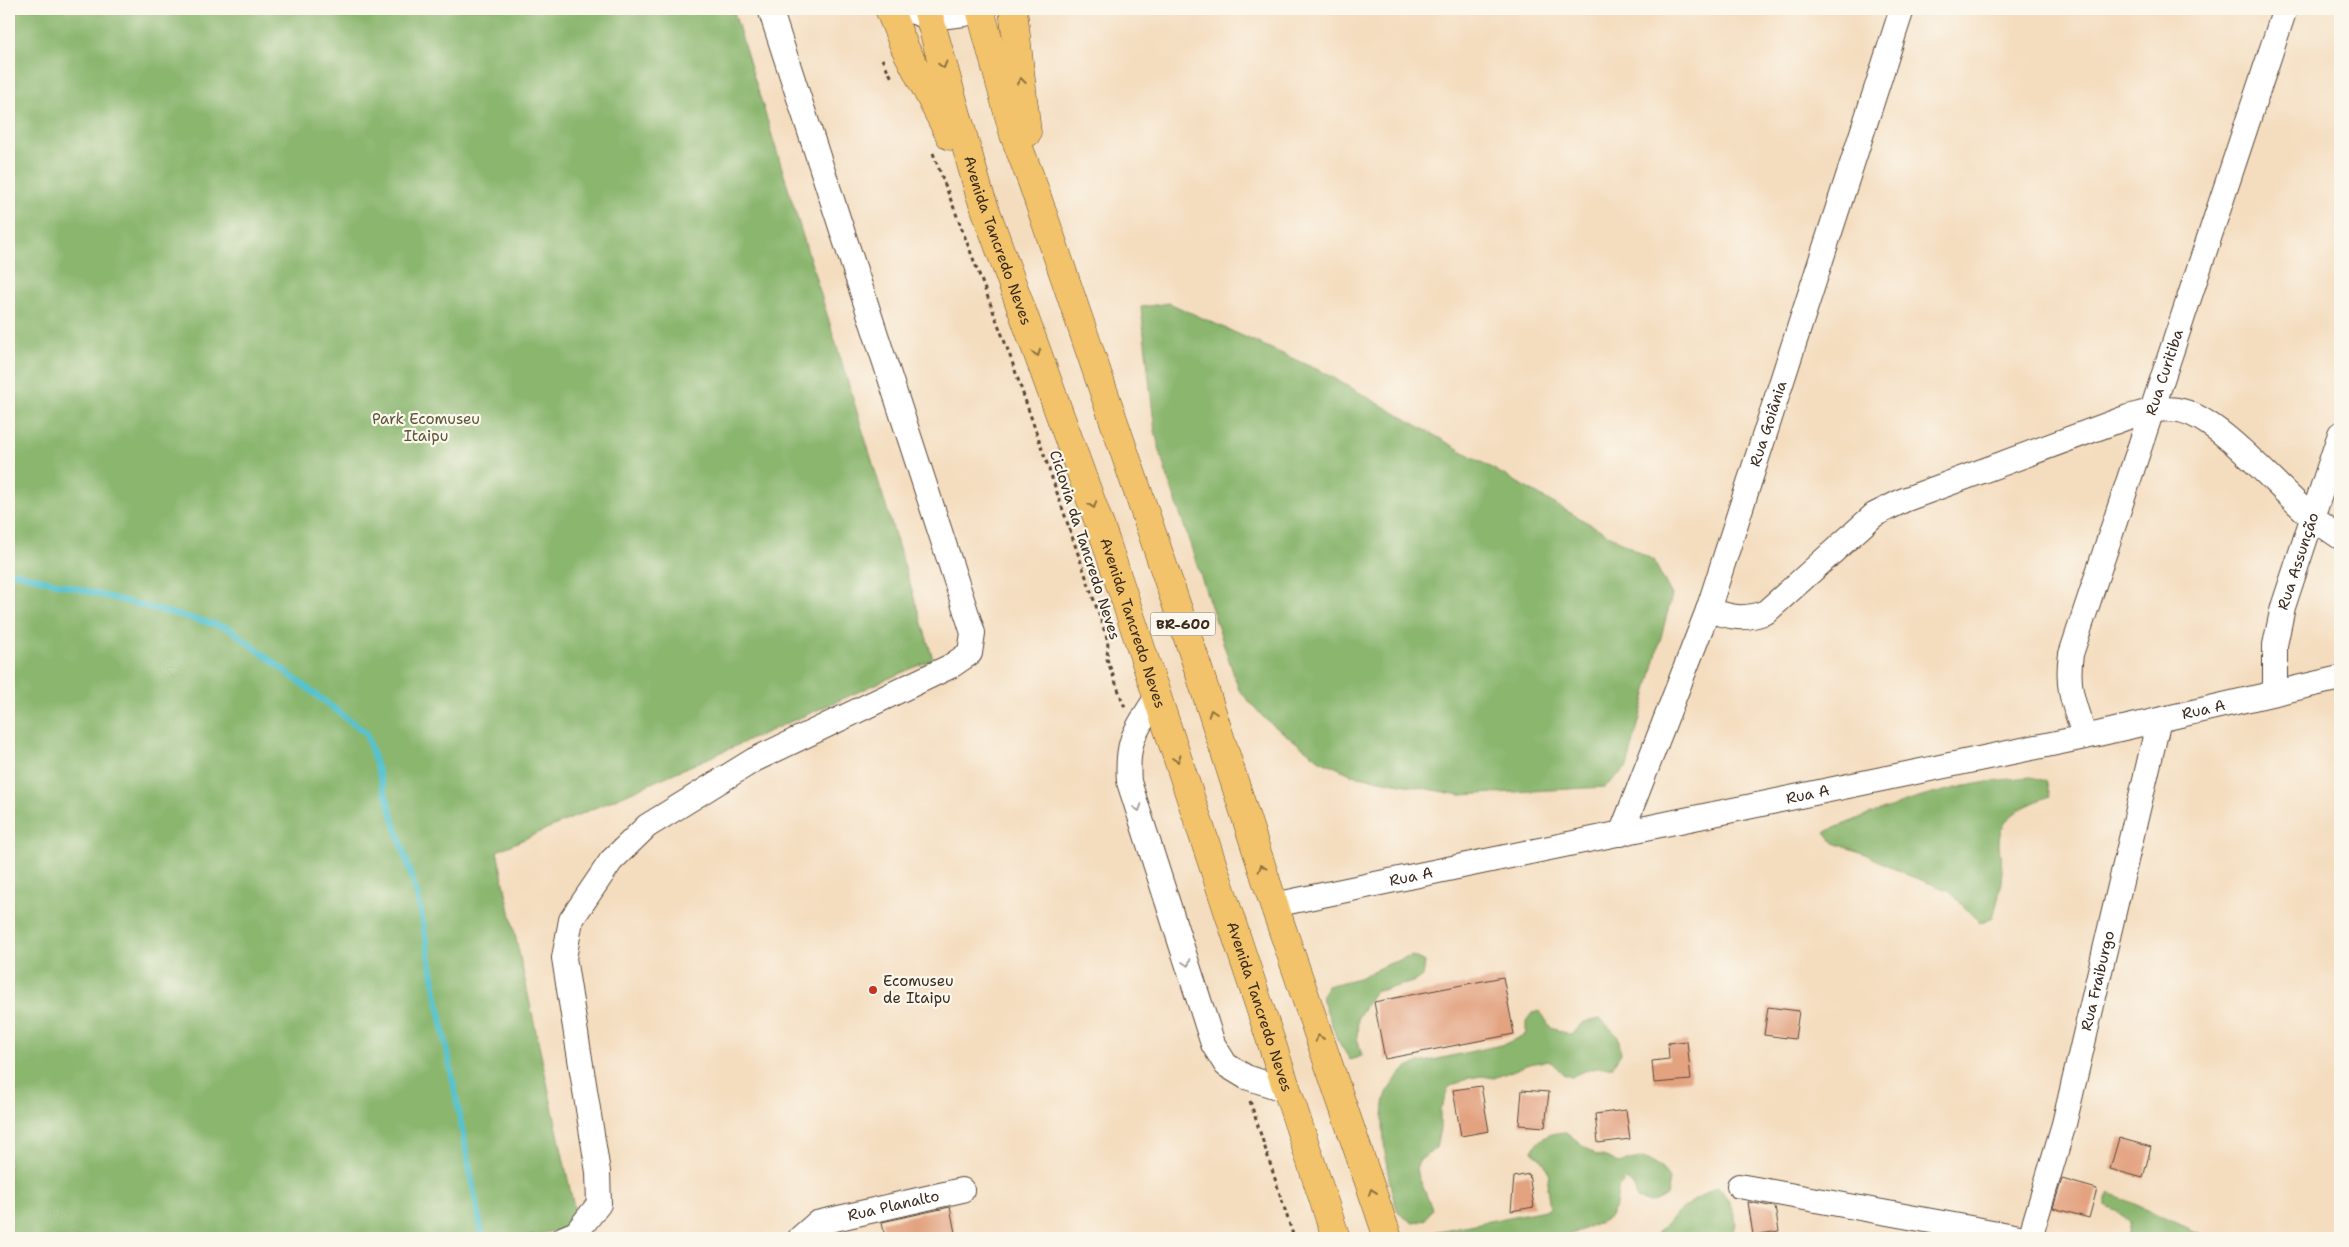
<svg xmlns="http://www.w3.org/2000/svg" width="2349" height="1247" viewBox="0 0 2349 1247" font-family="'Shantell Sans',sans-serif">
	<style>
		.forest { fill: #8ab66e; stroke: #627046 }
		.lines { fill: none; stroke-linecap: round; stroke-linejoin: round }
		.stream { stroke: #55c2cf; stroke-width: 6 }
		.building { fill: #e3a381 }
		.minor-casing { stroke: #574536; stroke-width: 26 }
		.major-casing { stroke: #574536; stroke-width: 29 }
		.path { stroke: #574536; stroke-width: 3; stroke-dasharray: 4 4; stroke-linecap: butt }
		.minor { stroke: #fff; stroke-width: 24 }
		.major { stroke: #f2c36a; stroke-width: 28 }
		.oneway { stroke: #8d6f40 }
		.oneway2 { stroke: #a79f9a }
		.poi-dot { fill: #c8321e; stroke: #fbf7ec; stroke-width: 2 }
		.labels { text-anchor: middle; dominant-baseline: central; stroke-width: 4.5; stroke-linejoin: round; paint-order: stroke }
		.shield { fill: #fbf7ec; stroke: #75685c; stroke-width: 1 }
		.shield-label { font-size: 14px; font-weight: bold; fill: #3b2a1e }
		.street-label { font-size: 15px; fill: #3b2a1e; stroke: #fbf7ec }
		.park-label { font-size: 15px; fill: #585536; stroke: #fbf7ec }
		.poi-label { font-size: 15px; fill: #3b2a1e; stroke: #fbf7ec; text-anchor: start }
	</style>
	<rect width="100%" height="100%" fill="#fbf7ec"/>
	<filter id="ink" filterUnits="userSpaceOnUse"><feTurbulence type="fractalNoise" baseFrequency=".02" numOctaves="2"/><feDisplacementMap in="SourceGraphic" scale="10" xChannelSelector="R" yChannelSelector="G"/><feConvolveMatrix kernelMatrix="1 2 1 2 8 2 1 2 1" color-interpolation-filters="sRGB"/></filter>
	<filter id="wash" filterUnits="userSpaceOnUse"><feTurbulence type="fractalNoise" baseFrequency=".0096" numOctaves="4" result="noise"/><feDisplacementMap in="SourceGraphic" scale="20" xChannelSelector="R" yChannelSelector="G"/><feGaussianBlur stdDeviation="1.12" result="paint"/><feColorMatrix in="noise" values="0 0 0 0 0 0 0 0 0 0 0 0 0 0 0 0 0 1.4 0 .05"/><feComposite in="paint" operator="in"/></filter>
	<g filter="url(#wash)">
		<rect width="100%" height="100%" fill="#f4ddbf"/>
		<!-- forest -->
		<path class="forest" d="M 9,9 L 733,9 L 933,659 L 497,851 L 578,1226 L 519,1238 L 9,1238 Z
			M 1169,303 L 1325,373 L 1653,560 L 1672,595 L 1627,767 L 1605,787 L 1460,795 L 1353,775 L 1320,760 L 1265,719 L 1239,690 L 1164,466 L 1155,432 L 1141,307 Z
			M 2031,777 L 2046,781 L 2050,796 C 2027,805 1999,815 1999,843 C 1999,852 2002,861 2002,871 C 2001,886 1998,902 1993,917 L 1980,923 L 1948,890 L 1905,874 L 1863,853 L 1834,843 L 1825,832 C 1893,804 1957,782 2031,777 Z
			M 1412,956 L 1425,962 L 1423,977 L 1410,983 L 1374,992 L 1358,1017 L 1357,1037 L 1362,1056 L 1350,1060 L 1337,1039 L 1322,998 L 1327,986 L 1359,978 L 1388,964 Z
			M 1540,1011 L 1551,1028 L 1572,1035 L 1584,1022 L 1601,1019 L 1618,1036 L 1621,1053 L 1612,1067 C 1597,1067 1584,1070 1571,1077 L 1563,1074 L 1549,1060 L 1530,1064 L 1494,1078 L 1482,1076 L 1469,1078 L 1449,1087 L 1440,1110 L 1440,1128 L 1436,1148 L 1419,1161 L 1416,1170 L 1432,1209 L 1425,1220 L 1413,1223 C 1408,1219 1401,1216 1398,1211 C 1388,1190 1377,1114 1387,1093 C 1393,1082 1401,1071 1411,1065 L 1505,1044 L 1526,1034 L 1526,1021 L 1532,1013 Z
			M 1566,1132 L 1595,1155 L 1606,1157 L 1620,1164 C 1642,1153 1656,1159 1670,1179 L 1667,1196 L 1651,1203 L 1637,1199 L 1634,1185 L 1626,1180 L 1618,1188 L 1616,1205 L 1609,1218 L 1563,1238 L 1403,1238 L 1550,1209 L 1547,1187 L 1549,1174 L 1543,1160 L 1532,1151 C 1540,1137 1549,1133 1566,1132 Z
			M 1719,1187 C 1726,1196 1742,1220 1733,1232 C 1731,1235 1726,1237 1723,1238 L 1654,1238 C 1663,1223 1702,1191 1719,1187 Z
			M 2110,1193 L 2210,1238 L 2127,1238 L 2130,1223 L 2119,1212 L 2106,1207 L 2106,1199 Z"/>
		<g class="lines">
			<!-- stream -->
			<path class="stream" d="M 9,571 L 229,628 L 366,733 L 418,897 L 482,1234"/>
		</g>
		<g id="blocks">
			<!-- building -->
			<path class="building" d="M 1503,977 L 1514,1034 L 1385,1059 L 1374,1002 Z
				M 1768,1007 L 1799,1011 L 1795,1039 L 1764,1035 Z
				M 1687,1041 L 1691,1080 L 1654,1083 L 1652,1061 L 1669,1059 L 1668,1043 Z
				M 1481,1086 L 1489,1131 L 1461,1136 L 1453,1090 Z
				M 1522,1090 L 1549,1092 L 1545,1127 L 1519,1125 Z
				M 1626,1110 L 1630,1139 L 1598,1143 L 1595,1114 Z
				M 2119,1138 L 2151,1147 L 2143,1178 L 2110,1169 Z
				M 1529,1174 L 1534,1207 L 1511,1211 L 1514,1177 Z
				M 2062,1179 L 2097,1189 L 2089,1218 L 2053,1208 Z
				M 1748,1202 L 1775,1207 L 1779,1231 L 1753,1235 Z
				M 950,1207 L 956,1238 L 885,1238 L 882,1222 Z"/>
		</g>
	</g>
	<g filter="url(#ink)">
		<use href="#blocks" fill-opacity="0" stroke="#574536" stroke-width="1"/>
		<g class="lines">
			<defs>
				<g id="minor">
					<path d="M 906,9 L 930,18 L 965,14 L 972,9"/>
					<path d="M 1708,610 C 1731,617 1743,621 1766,612 L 1874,515 L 1904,500 L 2128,417 C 2144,413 2161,407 2178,410 C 2218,416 2278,489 2312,517 C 2321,524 2331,531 2340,537"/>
					<path id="s1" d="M 2275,693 L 2275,645 L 2283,607 L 2340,434"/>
					<path d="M 1156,698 C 1135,732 1126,740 1129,782 L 1213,1044 L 1226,1065 L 1246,1077 L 1286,1090"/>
					<path id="s2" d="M 2085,737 C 2074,705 2066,688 2071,654 L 2285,9"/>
					<path id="s3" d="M 1621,834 L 1708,610 L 1902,9"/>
					<path id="s4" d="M 1274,905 L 2085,737 L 2340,678"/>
					<path d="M 1739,1186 L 2025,1238"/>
					<path d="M 564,1238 L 576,1233 L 599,1204 L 598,1172 L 564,958 L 571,920 L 611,861 L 647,826 L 754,760 L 951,666 L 970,653 L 973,633 L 770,9"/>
					<path id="s5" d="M 800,1238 L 817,1223 L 962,1190"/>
					<path id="s6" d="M 2030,1238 L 2064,1124 L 2159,720"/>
				</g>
				<g id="major">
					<path d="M 889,9 L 905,48 L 950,136"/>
					<path id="s7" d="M 927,9 L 979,192 L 1106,542 L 1336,1238"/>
					<path d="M 980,9 L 1014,135 L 1032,182 L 1194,656 L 1274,905 L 1388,1238"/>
					<path d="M 1013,9 L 1027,133"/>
				</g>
			</defs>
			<!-- minor casing -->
			<use href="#minor" class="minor-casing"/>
			<!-- major casing -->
			<use href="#major" class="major-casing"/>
			<!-- path -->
			<path class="path" d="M 882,59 L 892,78
				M 933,153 L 1009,353 L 1108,641 L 1107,659 L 1125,708
				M 1250,1101 L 1294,1238"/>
			<!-- minor -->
			<use href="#minor" class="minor"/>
			<!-- major -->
			<use href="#major" class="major"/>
		</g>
		<!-- one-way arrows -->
		<defs><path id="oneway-chevron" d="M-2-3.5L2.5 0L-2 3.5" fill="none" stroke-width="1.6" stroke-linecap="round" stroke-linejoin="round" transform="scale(1.25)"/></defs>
		<g class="oneway">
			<use href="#oneway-chevron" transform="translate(943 65) rotate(75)"/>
			<use href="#oneway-chevron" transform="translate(1021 81) rotate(-97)"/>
			<use href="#oneway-chevron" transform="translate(1037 353) rotate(70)"/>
			<use href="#oneway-chevron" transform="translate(1093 505) rotate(70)"/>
			<use href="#oneway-chevron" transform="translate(1212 713) rotate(-108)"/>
			<use href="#oneway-chevron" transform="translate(1177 759) rotate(72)"/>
			<use href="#oneway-chevron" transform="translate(1262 868) rotate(-108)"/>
			<use href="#oneway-chevron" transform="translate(1319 1038) rotate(-109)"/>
			<use href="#oneway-chevron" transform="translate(1372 1192) rotate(-109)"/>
		</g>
		<g class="oneway2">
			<use href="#oneway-chevron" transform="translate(1138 808) rotate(72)"/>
			<use href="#oneway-chevron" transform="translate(1187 963) rotate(72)"/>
		</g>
	</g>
	<!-- markers -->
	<circle class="poi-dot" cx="873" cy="990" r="5"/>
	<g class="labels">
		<!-- shield labels -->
		<rect class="shield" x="1150.5" y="612.5" width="65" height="23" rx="4"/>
		<g class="shield-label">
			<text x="1183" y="624">BR-600</text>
		</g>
		<!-- street labels -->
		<g class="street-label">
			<text stroke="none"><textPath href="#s7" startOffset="242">Avenida Tancredo Neves</textPath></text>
			<text stroke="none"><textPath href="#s2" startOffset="382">Rua Curitiba</textPath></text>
			<text stroke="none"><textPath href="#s3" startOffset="436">Rua Goiânia</textPath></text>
			<text transform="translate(1085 545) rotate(72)">Ciclovia da Tancredo Neves</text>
			<text stroke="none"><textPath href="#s1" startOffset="135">Rua Assunção</textPath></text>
			<text stroke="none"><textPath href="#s7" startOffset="648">Avenida Tancredo Neves</textPath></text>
			<text stroke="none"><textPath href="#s4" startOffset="950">Rua A</textPath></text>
			<text stroke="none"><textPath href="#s4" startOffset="545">Rua A</textPath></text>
			<text stroke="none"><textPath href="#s4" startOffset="140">Rua A</textPath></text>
			<text stroke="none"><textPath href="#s6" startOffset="266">Rua Fraiburgo</textPath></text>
			<text stroke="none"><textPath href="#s7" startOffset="1052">Avenida Tancredo Neves</textPath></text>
			<text stroke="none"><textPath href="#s5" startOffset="101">Rua Planalto</textPath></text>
		</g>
		<!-- park labels -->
		<g class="park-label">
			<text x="426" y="419">Park Ecomuseu<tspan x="426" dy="17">Itaipu</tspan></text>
		</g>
		<!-- poi labels -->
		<g class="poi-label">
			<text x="883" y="981">Ecomuseu<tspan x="883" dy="17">de Itaipu</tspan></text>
		</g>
	</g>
	<!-- margin -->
	<rect width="2349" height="1247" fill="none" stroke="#fbf7ec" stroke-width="30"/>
</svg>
